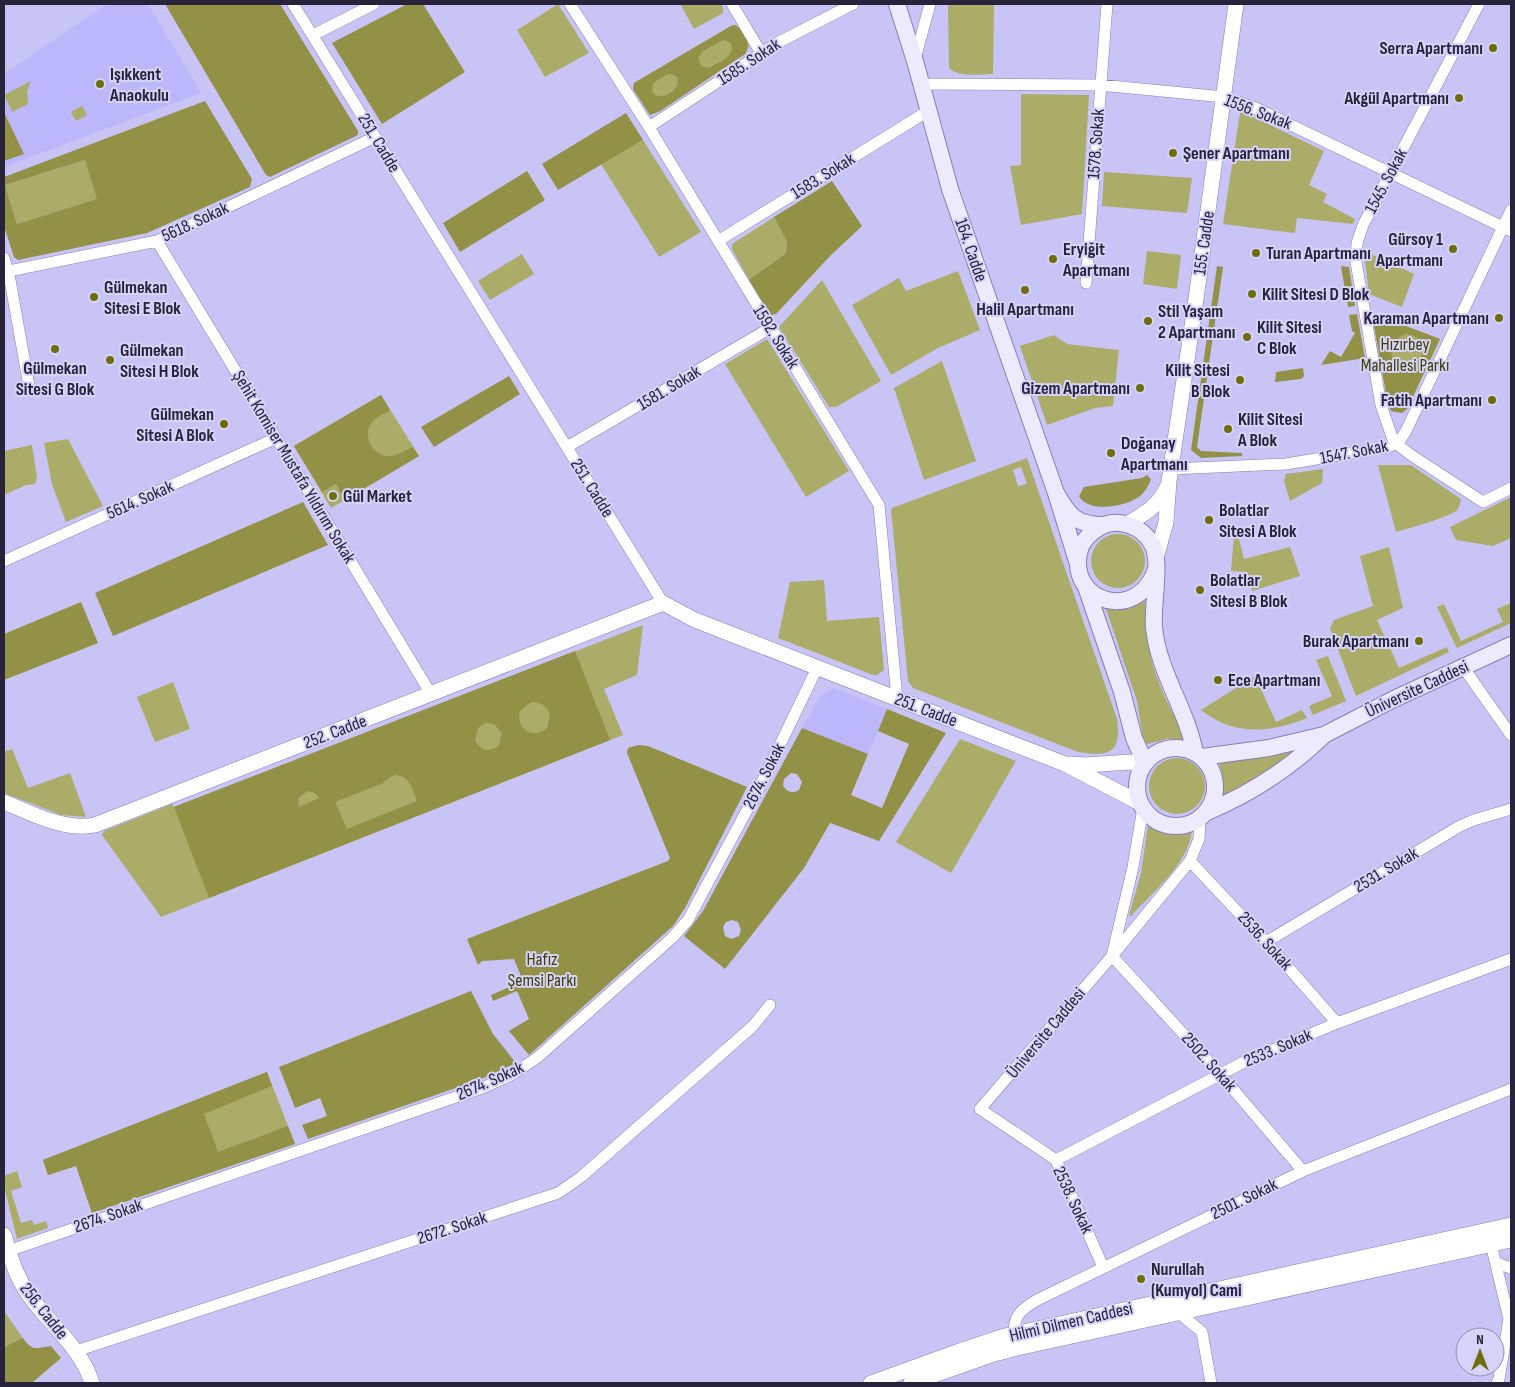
<svg xmlns="http://www.w3.org/2000/svg" width="1515" height="1387" viewBox="0 0 1515 1387" font-family="'Sofia Sans Condensed',sans-serif">
	<style>
		.built { fill: #bcb6fb }
		.green { fill: #acac69; fill-rule: evenodd }
		.forest { fill: #929146; fill-rule: evenodd }
		.lines { fill: none; stroke-linecap: round; stroke-linejoin: round }
		.minor-casing { stroke: #857fb9; stroke-width: 12 }
		.tertiary-casing { stroke: #857fb9; stroke-width: 16 }
		.secondary-casing { stroke: #857fb9; stroke-width: 18 }
		.minor { stroke: #fff; stroke-width: 11 }
		.tertiary { stroke: #fff; stroke-width: 15 }
		.secondary { stroke: #eceafc; stroke-width: 16 }
		.poi-dot { fill: #6e6c0b; stroke: #d5d3f9; stroke-width: 2 }
		.labels { text-anchor: middle; dominant-baseline: central; stroke-width: 4; stroke-linejoin: round; paint-order: stroke }
		.poi-label { font-size: 18px; font-weight: bold; fill: #26233b; stroke: #d5d3f9; text-anchor: start }
		.street-label { font-size: 18px; fill: #26233b; stroke: #d5d3f9 }
		.park-label { font-size: 18px; fill: #3f3e00; stroke: #d5d3f9 }
	</style>
	<rect width="100%" height="100%" fill="#c8c4f6"/>
	<!-- built -->
	<path class="built" d="M 107,4 L 148,4 L 201,93 L 4,167 L 4,74 Z
		M 834,688 L 887,709 L 868,754 L 802,728 L 821,695 Z"/>
	<!-- green -->
	<path class="green" d="M 558,4 L 589,53 L 545,77 L 517,30 Z
		M 680,4 L 721,4 L 723,8 L 723,13 L 694,29 Z
		M 948,4 L 994,4 L 993,74 C 980,74 959,78 949,68 Z
		M 735,25 L 738,26 L 749,46 L 745,54 L 660,111 L 650,115 L 633,89 L 634,83 L 731,26 Z
		M 31,81 L 27,91 L 28,104 L 12,112 L 4,95 Z
		M 1021,94 L 1089,95 L 1082,214 L 1021,225 L 1010,166 L 1021,165 Z
		M 82,106 L 87,115 L 76,121 L 71,112 Z
		M 1243,112 L 1324,151 L 1309,185 L 1327,194 L 1323,202 L 1355,219 L 1353,224 L 1297,218 L 1295,233 L 1223,224 L 1240,113 Z
		M 643,140 L 701,232 L 659,257 L 601,164 Z
		M 85,160 L 98,199 L 17,224 L 5,185 Z
		M 1104,172 L 1192,178 L 1187,213 L 1102,206 Z
		M 774,217 L 787,242 L 786,253 L 749,280 L 732,249 L 732,244 Z
		M 1147,251 L 1181,255 L 1177,289 L 1143,284 Z
		M 1364,251 L 1414,274 L 1402,307 L 1369,294 Z
		M 522,254 L 534,274 L 490,300 L 478,281 Z
		M 958,271 L 980,330 L 938,348 L 891,375 L 852,305 L 899,278 L 906,291 Z
		M 822,280 L 881,381 L 836,407 L 829,407 L 779,327 Z
		M 1379,316 L 1440,339 L 1407,409 L 1402,413 L 1391,411 L 1388,404 L 1373,320 Z
		M 1054,335 L 1067,344 L 1119,350 L 1113,406 L 1095,408 L 1047,425 L 1020,346 Z
		M 767,339 L 849,471 L 806,497 L 725,364 Z
		M 942,361 L 976,461 L 924,480 L 894,388 Z
		M 381,395 L 419,456 L 331,508 L 294,446 Z
		M 68,439 L 103,506 L 66,522 L 52,484 L 44,443 Z
		M 32,445 L 37,477 L 35,484 L 26,485 L 4,495 L 4,451 Z
		M 1027,458 L 1117,719 C 1122,753 1109,757 1078,752 L 913,688 L 908,681 L 891,510 L 892,508 ZM 1021,467 L 1027,484 L 1018,486 L 1013,470 Z
		M 1378,465 L 1411,465 L 1461,499 C 1460,502 1460,507 1457,510 C 1451,517 1406,529 1396,532 Z
		M 1323,469 L 1322,483 L 1290,501 L 1284,481 L 1286,474 Z
		M 1511,497 L 1511,538 L 1493,546 L 1456,540 L 1450,527 Z
		M 1235,523 L 1244,559 L 1290,547 L 1300,576 L 1252,591 L 1247,572 L 1231,571 Z
		M1091 561a27 27 0 1 1 54 0a27 27 0 1 1-54 0Z
		M 1389,547 L 1403,608 L 1377,620 L 1399,668 L 1447,647 L 1449,652 L 1356,696 L 1330,629 L 1334,620 L 1373,606 L 1360,556 Z
		M 824,580 L 827,621 L 879,617 L 884,670 L 877,675 L 873,675 L 778,638 L 790,582 Z
		M 1145,599 C 1145,628 1148,656 1159,683 C 1166,702 1177,720 1186,739 L 1167,739 L 1144,745 L 1137,701 L 1106,609 L 1126,608 Z
		M 1511,603 L 1511,623 L 1457,648 L 1437,607 L 1444,604 L 1461,641 L 1503,622 L 1497,609 Z
		M 643,625 L 637,675 L 604,689 L 623,735 L 161,917 L 102,835 L 104,831 L 172,804 L 174,807 Z
		M 1328,656 L 1346,701 L 1313,715 L 1309,706 L 1332,696 L 1316,660 Z
		M 1255,676 L 1276,722 L 1302,710 L 1307,718 C 1271,733 1233,736 1201,710 Z
		M 173,682 L 190,729 L 155,742 L 137,697 Z
		M 960,739 L 1016,761 L 951,873 L 896,842 Z
		M 1306,746 L 1306,748 L 1221,798 C 1224,784 1223,774 1218,760 Z
		M 12,749 L 28,788 L 70,773 L 86,817 L 61,815 L 4,793 L 4,752 Z
		M1149 786a28 28 0 1 1 56 0a28 28 0 1 1-56 0Z
		M 1148,825 L 1171,832 L 1192,830 C 1189,863 1153,892 1131,916 L 1129,916 L 1141,873 Z
		M 267,1072 L 295,1144 L 92,1213 L 76,1166 L 48,1175 L 43,1160 Z
		M 17,1171 L 22,1187 L 11,1191 L 21,1223 L 32,1220 L 34,1225 L 46,1221 L 48,1228 L 17,1239 L 4,1186 L 4,1176 Z
		M 4,1311 L 23,1338 L 4,1347 Z"/>
	<!-- forest -->
	<path class="forest" d="M 165,4 L 280,4 L 358,131 L 358,135 L 270,177 L 266,175 Z
		M 407,4 L 423,4 L 465,72 L 382,124 L 332,43 Z
		M 735,25 C 744,31 752,44 745,54 L 660,111 L 650,115 L 633,89 L 634,83 L 731,26 ZM 723,40 L 731,43 C 736,57 719,62 709,68 L 701,66 L 698,58 L 703,51 ZM 668,74 L 674,75 L 678,78 L 677,86 C 672,93 664,99 655,95 L 652,91 L 653,83 Z
		M 205,101 L 252,179 L 250,187 L 147,233 L 18,260 L 14,257 L 4,226 L 4,177 ZM 85,160 L 97,199 L 17,224 L 5,185 Z
		M 4,112 L 24,154 L 4,161 Z
		M 626,113 L 643,140 L 558,190 L 542,164 Z
		M 527,171 L 545,200 L 460,252 L 443,223 Z
		M 832,181 L 862,226 L 830,256 L 776,314 L 770,315 L 749,280 L 786,253 L 787,242 L 774,217 Z
		M 1217,266 L 1223,267 L 1197,447 L 1201,451 L 1242,453 L 1242,456 L 1201,458 L 1191,450 Z
		M 1341,266 L 1349,267 L 1355,306 L 1348,307 Z
		M 1357,314 L 1365,358 L 1321,365 L 1330,351 L 1341,357 L 1355,333 L 1352,331 L 1349,315 Z
		M 1379,316 L 1440,339 L 1407,409 L 1402,413 L 1391,411 L 1388,404 L 1373,320 ZM 1408,334 C 1441,341 1412,383 1394,360 C 1386,348 1396,335 1408,334 Z
		M 1303,368 L 1304,376 L 1301,379 L 1275,382 L 1276,372 Z
		M 509,376 L 520,394 L 434,447 L 421,427 Z
		M 381,395 L 390,410 C 384,414 376,417 371,423 C 362,438 374,457 391,456 C 399,455 406,450 413,447 L 419,456 L 345,500 L 336,484 L 322,492 L 294,446 Z
		M 1147,475 L 1151,479 C 1148,487 1144,494 1137,498 C 1123,507 1088,513 1079,496 L 1084,487 L 1142,478 Z
		M 303,502 L 328,545 L 113,636 L 95,593 Z
		M 81,602 L 98,643 L 4,680 L 4,634 Z
		M 575,651 L 610,740 L 209,898 L 174,807 ZM 533,702 C 541,703 548,706 550,715 L 547,728 C 533,740 515,729 520,711 L 528,704 ZM 485,723 L 494,724 L 502,733 L 499,745 C 490,753 480,751 475,740 L 478,728 ZM 396,775 C 410,776 413,790 417,801 L 347,829 L 335,802 L 383,783 L 390,777 ZM 308,791 L 315,793 L 319,798 L 299,807 L 298,804 L 299,797 Z
		M 887,709 L 946,733 L 879,841 L 830,823 L 804,868 L 725,969 L 684,936 L 703,911 L 802,728 L 868,754 L 851,795 L 882,808 L 909,744 L 878,731 ZM 791,773 L 797,774 L 802,782 L 799,790 C 792,794 786,792 783,785 L 784,779 ZM 732,920 L 738,922 L 741,930 L 739,936 L 731,939 L 725,936 L 723,927 L 726,922 Z
		M 638,745 L 648,746 L 747,787 L 685,908 L 673,926 L 529,1055 L 509,1031 L 529,1019 L 517,991 L 493,1001 L 491,995 L 523,981 L 514,959 L 482,961 L 478,965 L 467,939 L 668,861 L 670,858 L 627,753 L 628,748 Z
		M 471,991 L 493,1034 L 516,1063 L 479,1080 L 308,1139 L 302,1125 L 327,1116 L 320,1098 L 295,1108 L 279,1067 Z
		M 267,1072 L 272,1086 L 204,1114 L 218,1152 L 288,1126 L 295,1144 L 92,1213 L 76,1166 L 48,1175 L 43,1160 Z
		M 23,1338 C 33,1352 36,1348 51,1346 L 61,1358 L 32,1383 L 4,1383 L 4,1347 Z"/>
	<g class="lines">
		<defs>
			<path id="minor" d="M 293,4 L 663,603
				M 570,4 L 647,124 L 879,505 L 897,699
				M 732,4 L 761,53
				M 1479,4 L 1363,225 L 1357,243 L 1356,262 L 1381,405 L 1392,437 L 1397,444 L 1411,455 L 1483,502 L 1511,488
				M 313,35 L 374,4
				M 915,59 L 930,4
				M 921,84 L 1100,85 L 1224,97 L 1258,109 L 1511,231
				M 649,127 L 777,43 L 853,4
				M 157,241 L 431,694
				M 718,241 L 928,111
				M 4,258 L 10,280 L 29,386
				M 4,272 L 157,241 L 375,137
				M 1086,283 L 1107,4
				M 567,447 L 770,328
				M 1171,469 L 1286,464 L 1388,447 L 1399,442 L 1406,431 L 1511,210
				M 4,561 L 276,438
				M 1463,667 L 1511,735
				M 1143,808 L 1133,867 L 1112,956 L 1190,861 L 1199,839 L 1200,818
				M 1190,861 L 1266,942 L 1337,1023
				M 1266,942 L 1460,826 L 1474,820 L 1511,809
				M 1056,1160 L 1246,1061 L 1337,1023 L 1511,959
				M 1491,1244 L 1509,1319 L 1499,1379 L 1497,1383
				M 8,1251 L 482,1088 L 513,1074 L 538,1057 L 672,938 L 688,920 L 761,784 L 817,668
				M 1496,1263 L 1511,1268
				M 1103,1267 L 1056,1160 L 980,1109 L 1112,956 L 1220,1074 L 1303,1171
				M 1178,1312 L 1202,1332 L 1211,1383
				M 1016,1341 C 1011,1319 1018,1311 1037,1300 L 1303,1171 L 1511,1089
				M 76,1351 L 558,1193 L 581,1177 L 753,1026 L 770,1005"/>
			<path id="tertiary" d="M 1127,524 C 1144,514 1159,506 1167,487
				M 1156,558 L 1166,522 L 1169,481 L 1196,299 L 1236,4
				M 1069,764 L 1086,765 L 1130,762 L 1143,766
				M 4,802 C 32,813 63,831 95,825 L 663,603 L 695,620 L 1065,764 L 1140,803
				M 4,1235 C 10,1256 16,1277 29,1295 C 50,1325 81,1347 92,1383
				M 871,1383 L 965,1349 L 1001,1337 L 1511,1225
				M 911,1383 L 994,1354 L 1017,1348 L 1511,1240"/>
			<path id="secondary" d="M 897,4 L 915,61 L 950,189 L 1056,493
				M 1077,561 L 1056,493 C 1069,516 1076,525 1104,525
				M 1156,569 C 1138,623 1069,603 1079,553 C 1081,541 1090,533 1100,527 C 1118,517 1142,526 1152,544 C 1162,561 1152,605 1154,627 C 1158,672 1187,709 1195,753
				M 1086,587 L 1122,692 L 1134,738 L 1145,763
				M1137 787a39 39 0 1 1 78 0a39 39 0 1 1-78 0Z
				M 1202,757 L 1269,748 L 1324,735 L 1394,699 L 1511,645
				M 1207,812 C 1250,794 1289,769 1323,736"/>
		</defs>
		<!-- minor casing -->
		<use href="#minor" class="minor-casing"/>
		<!-- tertiary casing -->
		<use href="#tertiary" class="tertiary-casing"/>
		<!-- secondary casing -->
		<use href="#secondary" class="secondary-casing"/>
		<!-- minor -->
		<use href="#minor" class="minor"/>
		<!-- tertiary -->
		<use href="#tertiary" class="tertiary"/>
		<!-- secondary -->
		<use href="#secondary" class="secondary"/>
	</g>
	<!-- markers -->
	<g class="poi-dot">
		<circle cx="1493" cy="48" r="5"/>
		<circle cx="100" cy="84" r="5"/>
		<circle cx="1459" cy="98" r="5"/>
		<circle cx="1173" cy="153" r="5"/>
		<circle cx="1453" cy="249" r="5"/>
		<circle cx="1256" cy="253" r="5"/>
		<circle cx="1053" cy="259" r="5"/>
		<circle cx="1025" cy="290" r="5"/>
		<circle cx="1252" cy="294" r="5"/>
		<circle cx="94" cy="297" r="5"/>
		<circle cx="1499" cy="318" r="5"/>
		<circle cx="1148" cy="321" r="5"/>
		<circle cx="1247" cy="337" r="5"/>
		<circle cx="55" cy="349" r="5"/>
		<circle cx="110" cy="360" r="5"/>
		<circle cx="1240" cy="380" r="5"/>
		<circle cx="1140" cy="388" r="5"/>
		<circle cx="1492" cy="400" r="5"/>
		<circle cx="224" cy="424" r="5"/>
		<circle cx="1228" cy="429" r="5"/>
		<circle cx="1111" cy="453" r="5"/>
		<circle cx="333" cy="496" r="5"/>
		<circle cx="1209" cy="520" r="5"/>
		<circle cx="1200" cy="590" r="5"/>
		<circle cx="1419" cy="641" r="5"/>
		<circle cx="1218" cy="680" r="5"/>
		<circle cx="1141" cy="1279" r="5"/>
	</g>
	<g class="labels">
		<!-- poi labels -->
		<g class="poi-label">
			<text x="1483" y="48" text-anchor="end">Serra Apartmanı</text>
			<text x="110" y="74">Işıkkent<tspan x="110" dy="21">Anaokulu</tspan></text>
			<text x="1449" y="98" text-anchor="end">Akgül Apartmanı</text>
			<text x="1183" y="153">Şener Apartmanı</text>
			<text x="1443" y="239" text-anchor="end">Gürsoy 1<tspan x="1443" dy="21">Apartmanı</tspan></text>
			<text x="1063" y="249">Eryiğit<tspan x="1063" dy="21">Apartmanı</tspan></text>
			<text x="1266" y="253">Turan Apartmanı</text>
			<text x="104" y="287">Gülmekan<tspan x="104" dy="21">Sitesi E Blok</tspan></text>
			<text x="1262" y="294">Kilit Sitesi D Blok</text>
			<text x="1025" y="309" text-anchor="middle">Halil Apartmanı</text>
			<text x="1158" y="311">Stil Yaşam<tspan x="1158" dy="21">2 Apartmanı</tspan></text>
			<text x="1489" y="318" text-anchor="end">Karaman Apartmanı</text>
			<text x="1257" y="327">Kilit Sitesi<tspan x="1257" dy="21">C Blok</tspan></text>
			<text x="120" y="350">Gülmekan<tspan x="120" dy="21">Sitesi H Blok</tspan></text>
			<text x="55" y="368" text-anchor="middle">Gülmekan<tspan x="55" dy="21">Sitesi G Blok</tspan></text>
			<text x="1230" y="370" text-anchor="end">Kilit Sitesi<tspan x="1230" dy="21">B Blok</tspan></text>
			<text x="1130" y="388" text-anchor="end">Gizem Apartmanı</text>
			<text x="1482" y="400" text-anchor="end">Fatih Apartmanı</text>
			<text x="214" y="414" text-anchor="end">Gülmekan<tspan x="214" dy="21">Sitesi A Blok</tspan></text>
			<text x="1238" y="419">Kilit Sitesi<tspan x="1238" dy="21">A Blok</tspan></text>
			<text x="1121" y="443">Doğanay<tspan x="1121" dy="21">Apartmanı</tspan></text>
			<text x="343" y="496">Gül Market</text>
			<text x="1219" y="510">Bolatlar<tspan x="1219" dy="21">Sitesi A Blok</tspan></text>
			<text x="1210" y="580">Bolatlar<tspan x="1210" dy="21">Sitesi B Blok</tspan></text>
			<text x="1409" y="641" text-anchor="end">Burak Apartmanı</text>
			<text x="1228" y="680">Ece Apartmanı</text>
			<text x="1151" y="1269">Nurullah<tspan x="1151" dy="21">(Kumyol) Cami</tspan></text>
		</g>
		<!-- street labels -->
		<g class="street-label">
			<text transform="translate(749 62) rotate(-33)">1585. Sokak</text>
			<text transform="translate(1258 112) rotate(21)">1556. Sokak</text>
			<text transform="translate(379 143) rotate(59)">251. Cadde</text>
			<text transform="translate(1096 144) rotate(-86)">1578. Sokak</text>
			<text transform="translate(823 176) rotate(-32)">1583. Sokak</text>
			<text transform="translate(1386 181) rotate(-62)">1545. Sokak</text>
			<text transform="translate(195 222) rotate(-25)">5618. Sokak</text>
			<text transform="translate(1204 243) rotate(-82)">155. Cadde</text>
			<text transform="translate(971 250) rotate(71)">164. Cadde</text>
			<text transform="translate(776 337) rotate(58)">1592. Sokak</text>
			<text transform="translate(669 388) rotate(-31)">1581. Sokak</text>
			<text transform="translate(1354 452) rotate(-11)">1547. Sokak</text>
			<text transform="translate(294 467) rotate(59)">Şehit Komiser Mustafa Yıldırım Sokak</text>
			<text transform="translate(592 488) rotate(58)">251. Cadde</text>
			<text transform="translate(140 500) rotate(-24)">5614. Sokak</text>
			<text transform="translate(1417 689) rotate(-25)">Üniversite Caddesi</text>
			<text transform="translate(926 710) rotate(21)">251. Cadde</text>
			<text transform="translate(335 732) rotate(-21)">252. Cadde</text>
			<text transform="translate(764 776) rotate(-63)">2674. Sokak</text>
			<text transform="translate(1386 870) rotate(-31)">2531. Sokak</text>
			<text transform="translate(1265 941) rotate(48)">2536. Sokak</text>
			<text transform="translate(1046 1033) rotate(-50)">Üniversite Caddesi</text>
			<text transform="translate(1278 1048) rotate(-23)">2533. Sokak</text>
			<text transform="translate(1209 1062) rotate(48)">2502. Sokak</text>
			<text transform="translate(490 1081) rotate(-24)">2674. Sokak</text>
			<text transform="translate(1244 1199) rotate(-26)">2501. Sokak</text>
			<text transform="translate(1073 1200) rotate(65)">2538. Sokak</text>
			<text transform="translate(108 1216) rotate(-19)">2674. Sokak</text>
			<text transform="translate(452 1228) rotate(-18)">2672. Sokak</text>
			<text transform="translate(44 1311) rotate(52)">256. Cadde</text>
			<text transform="translate(1071 1322) rotate(-13)">Hilmi Dilmen Caddesi</text>
		</g>
		<!-- park labels -->
		<g class="park-label">
			<text x="1405" y="344">Hızırbey<tspan x="1405" dy="21">Mahallesi Parkı</tspan></text>
			<text x="542" y="959">Hafız<tspan x="542" dy="21">Şemsi Parkı</tspan></text>
		</g>
	</g>
	<!-- border -->
	<rect width="1515" height="1387" fill="none" stroke="#26233b" stroke-width="10"/>
	<!-- north arrow -->
	<g transform="translate(1480 1352)"><circle r="24" fill="#d5d3f9" stroke="#8f8dad"/>
	<path d="M0-4L9 19L0 12L-9 19Z" fill="#6e6c0b"/>
	<text y="-8" font-size="14" font-weight="bold" text-anchor="middle" fill="#26233b">N</text>
	</g>
</svg>
